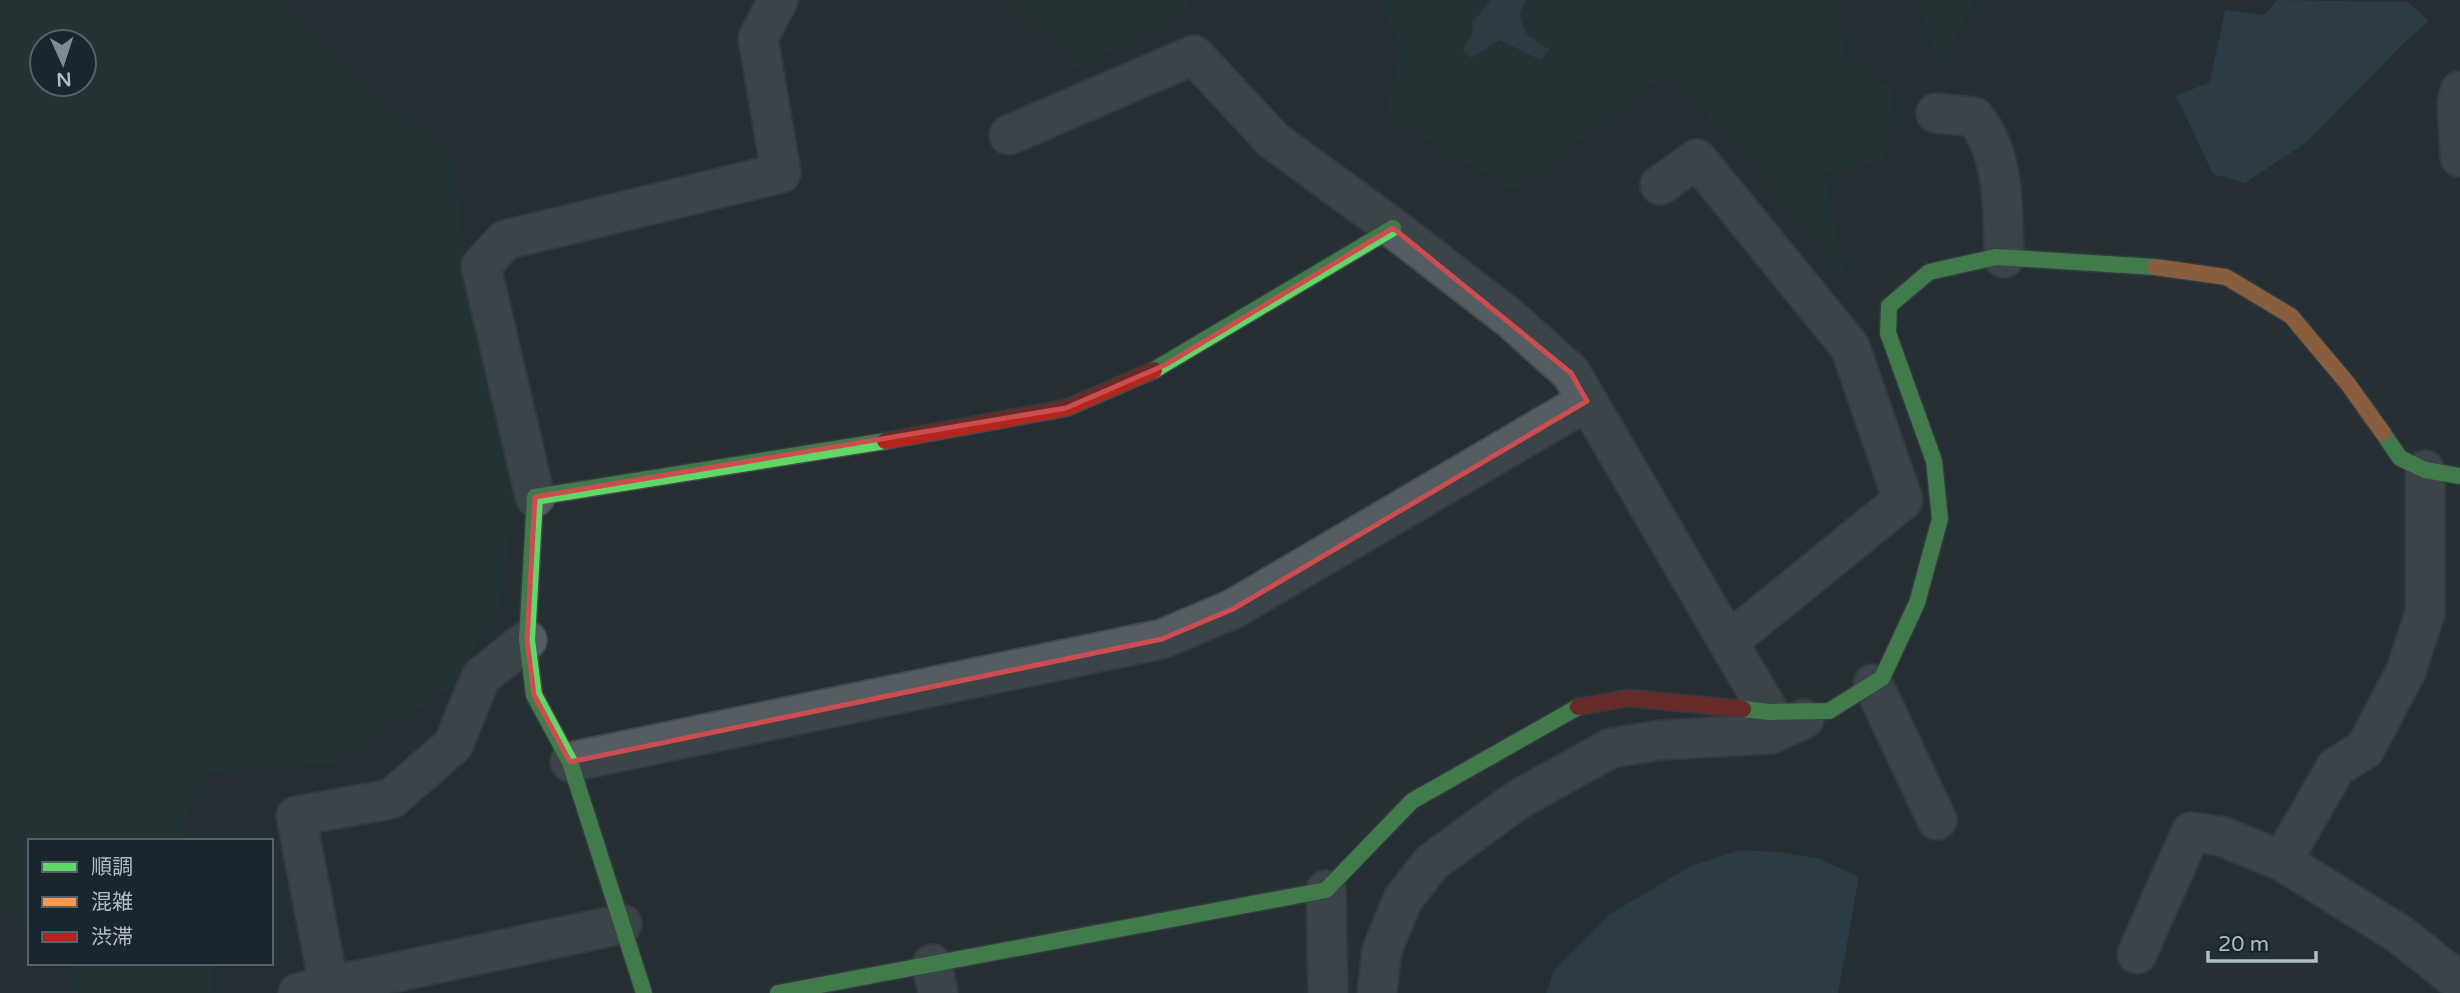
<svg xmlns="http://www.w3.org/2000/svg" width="2460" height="993" viewBox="0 0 2460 993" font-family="'Varela Round','Noto Sans JP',sans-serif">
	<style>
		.green { fill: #233a37; fill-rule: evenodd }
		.water { fill: #314c5a }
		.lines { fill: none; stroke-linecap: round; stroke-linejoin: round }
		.street-casing { stroke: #444a4e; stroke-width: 42 }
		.fast-casing { stroke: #444a4e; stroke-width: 19 }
		.slow-casing { stroke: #444a4e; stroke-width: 19 }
		.jam-casing { stroke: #444a4e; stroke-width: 19 }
		.street { stroke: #565d62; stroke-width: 38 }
		.fast { stroke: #63d668; stroke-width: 16 }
		.slow { stroke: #ff974d; stroke-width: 16 }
		.jam { stroke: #b3261e; stroke-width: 16 }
		.marked { fill: none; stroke: #cc4d50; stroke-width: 5; stroke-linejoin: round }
	</style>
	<rect width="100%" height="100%" fill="#262f33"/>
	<!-- green -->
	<path class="green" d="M 0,0 L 274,0 L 394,109 L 454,160 L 466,268 L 516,488 L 501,603 L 451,687 L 333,764 L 211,772 L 183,825 L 188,841 L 30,841 L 30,930 L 0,905 ZM 42,42 L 84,42 L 84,84 L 42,84 Z
		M 1006,0 L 1189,0 L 1182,17 L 1077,69 Z
		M 1384,0 L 1838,0 L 1845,57 L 1893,90 L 1885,161 L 1825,173 L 1844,275 L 1670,71 L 1514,191 L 1385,115 L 1402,47 L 1381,5 Z
		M 1917,0 L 1972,0 L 1970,12 L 1938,64 Z
		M 68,963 L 213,963 L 214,993 L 73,993 L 70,966 Z"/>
	<!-- water -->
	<path class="water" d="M 1491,0 L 1525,0 L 1520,14 L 1526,34 L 1550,50 L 1540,60 L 1500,40 L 1471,58 L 1463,50 L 1473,33 L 1472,23 Z
		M 2277,0 L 2408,2 L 2429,21 L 2406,41 L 2307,142 L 2245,183 L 2213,174 L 2176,96 L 2210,82 L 2225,10 L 2264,15 Z
		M 1741,850 L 1780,852 L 1820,859 L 1859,877 L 1838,993 L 1546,993 L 1554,970 L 1610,914 L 1691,866 Z"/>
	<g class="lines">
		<defs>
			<path id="street" d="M 2460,91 L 2457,103 L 2460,157
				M 1936,113 L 1974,117 C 2005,152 2003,212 2004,258
				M 1009,135 L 1194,55 L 1273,140 L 1393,228 L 1511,319 L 1571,373 L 1769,712
				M 1660,185 L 1697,159 L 1850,347 L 1903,500 L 1728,642
				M 535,497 L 481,266 L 505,240 L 781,173 L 758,38 L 778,0
				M 1873,684 L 1937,820
				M 570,762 L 1162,639 L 1233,609 L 1587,401
				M 2282,861 L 2336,767 L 2365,749 L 2406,671 L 2425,613 L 2425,470
				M 1326,890 L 1328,993
				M 2137,954 L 2191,832 L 2221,836 L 2282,861 L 2399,934 L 2460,982
				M 932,964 L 938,993
				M 329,986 L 296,816 L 391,799 L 453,745 L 481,677 L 527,640
				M 298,993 L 622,924
				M 1377,993 L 1382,950 L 1403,899 L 1432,862 L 1519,799 L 1611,748 L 1661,740 L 1771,734 L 1804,719"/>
			<path id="fast" d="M 1154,370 L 1393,228
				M 2383,433 L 2400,458 L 2425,470 L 2460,476
				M 1743,709 L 1769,712 L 1829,711 L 1882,678 L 1917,603 L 1940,519 L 1934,461 L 1888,333 L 1889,306 L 1929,272 L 1996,257 L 2155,267
				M 644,993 L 570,762 L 534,695 L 527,640 L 535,497 L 885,441
				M 778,993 L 1326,890 L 1412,801 L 1578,707"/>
			<path id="slow" d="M 2155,267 L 2226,277 L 2291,316 L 2348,384 L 2383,433"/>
			<path id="jam" d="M 885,441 L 1066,408 L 1154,370
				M 1578,707 L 1628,698 L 1743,709"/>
		</defs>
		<!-- street casing -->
		<use href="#street" class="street-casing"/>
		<!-- fast casing -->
		<use href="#fast" class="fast-casing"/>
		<!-- slow casing -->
		<use href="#slow" class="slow-casing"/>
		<!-- jam casing -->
		<use href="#jam" class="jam-casing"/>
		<!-- street -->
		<use href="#street" class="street"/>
		<!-- fast -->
		<use href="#fast" class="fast"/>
		<!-- slow -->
		<use href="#slow" class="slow"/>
		<!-- jam -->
		<use href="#jam" class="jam"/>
	</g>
	<!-- marked area -->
	<path d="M0 0H2460V993H0ZM 1393,228 L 1571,373 L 1587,401 L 1233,609 L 1162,639 L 570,762 L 534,695 L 527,640 L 535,497 L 1066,408 L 1165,365 Z" fill="#262f33" fill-opacity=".55" fill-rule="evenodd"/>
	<path class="marked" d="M 1393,228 L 1571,373 L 1587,401 L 1233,609 L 1162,639 L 570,762 L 534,695 L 527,640 L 535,497 L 1066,408 L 1165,365 Z"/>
	<!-- legend -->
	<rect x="28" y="839" width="245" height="126" fill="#1a262e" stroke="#56626b" stroke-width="2"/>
	<rect x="42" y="862" width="35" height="10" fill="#63d668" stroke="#56626b" stroke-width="2"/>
	<text x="91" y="874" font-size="21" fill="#afbdc6">順調</text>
	<rect x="42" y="897" width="35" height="10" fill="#ff974d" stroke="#56626b" stroke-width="2"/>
	<text x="91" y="909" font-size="21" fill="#afbdc6">混雑</text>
	<rect x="42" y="932" width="35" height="10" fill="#b3261e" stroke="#56626b" stroke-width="2"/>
	<text x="91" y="944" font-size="21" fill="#afbdc6">渋滞</text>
	<!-- north arrow -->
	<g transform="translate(63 63) rotate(177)"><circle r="33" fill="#1a262e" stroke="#56626b" stroke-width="2"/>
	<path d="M0-5L12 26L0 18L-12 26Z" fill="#7f8b93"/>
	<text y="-10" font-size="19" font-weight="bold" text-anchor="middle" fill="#afbdc6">N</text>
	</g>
	<!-- scale -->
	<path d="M2208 951v10h108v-10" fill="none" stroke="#afbdc6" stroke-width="3.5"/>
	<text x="2218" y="951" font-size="21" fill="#afbdc6" stroke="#1a262e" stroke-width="5" paint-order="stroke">20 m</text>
</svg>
